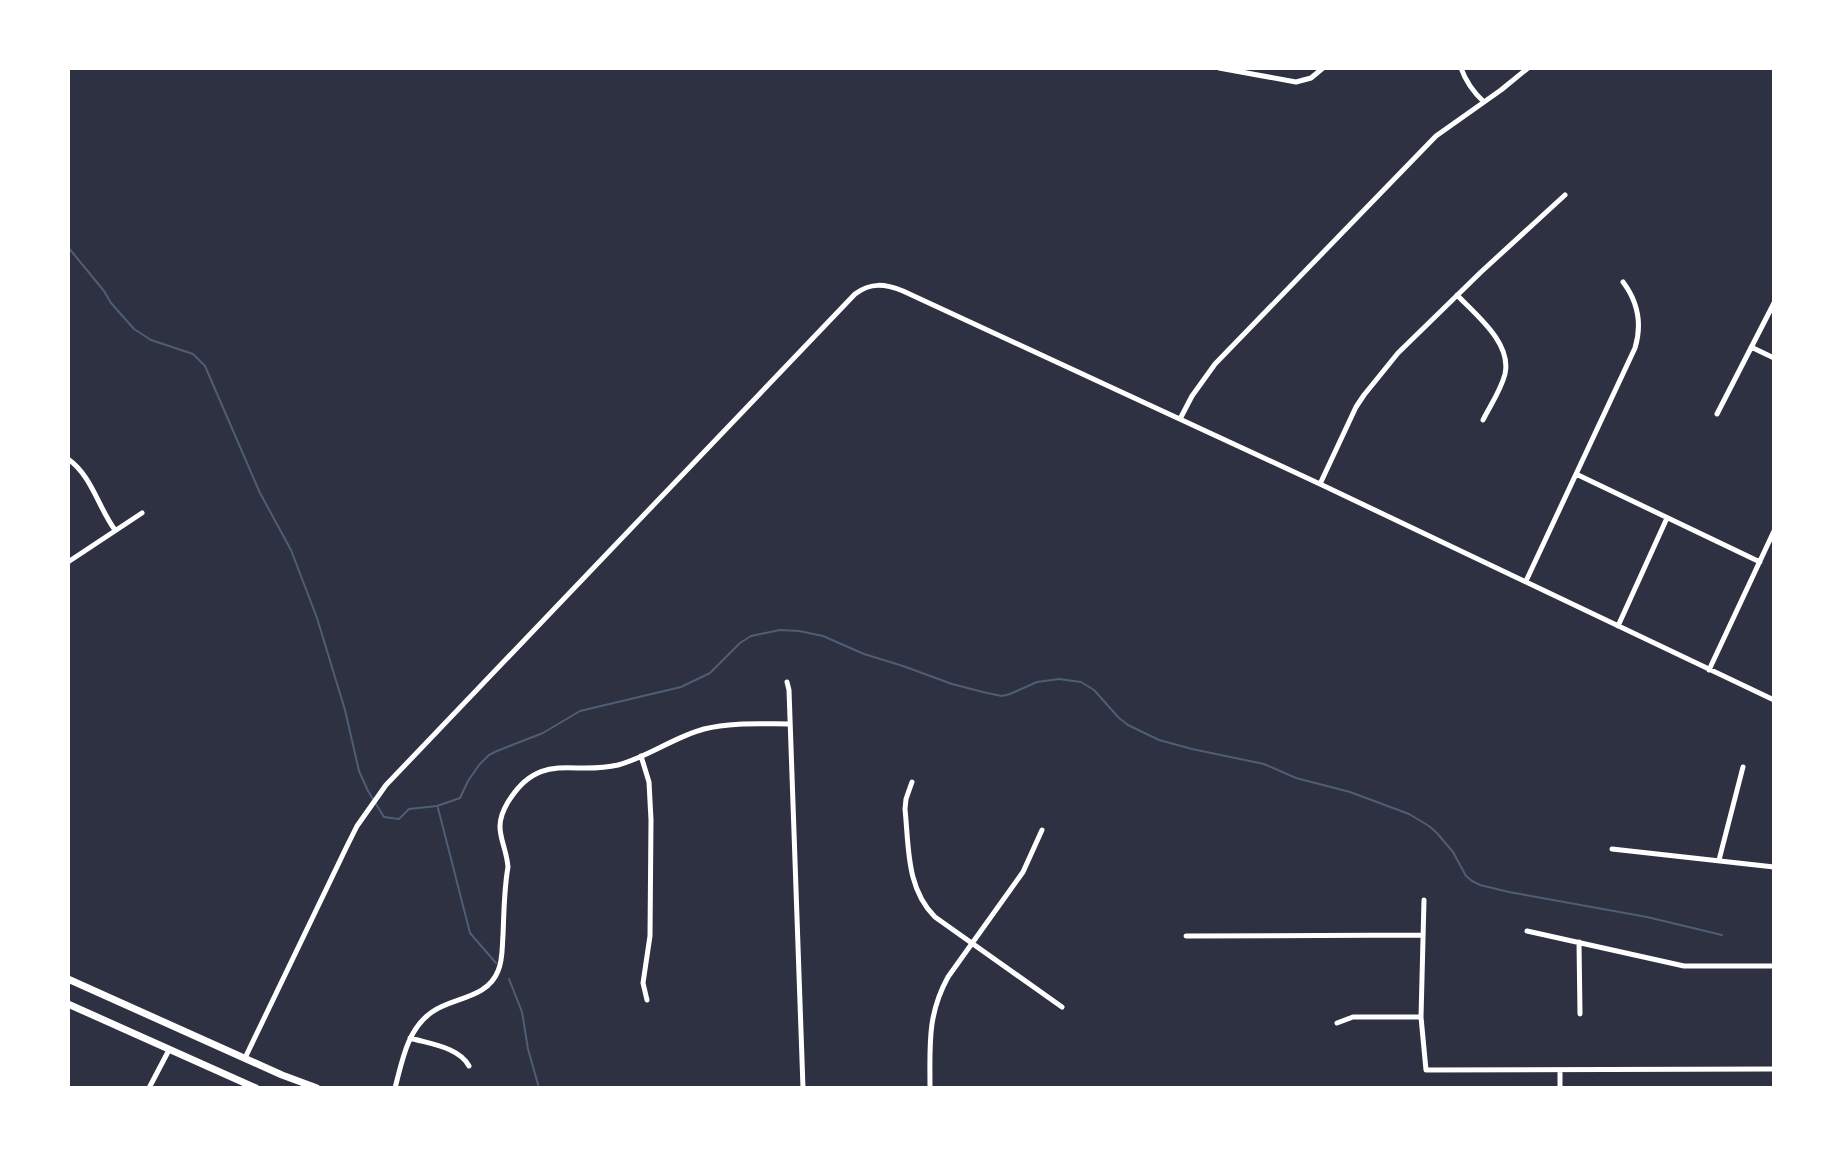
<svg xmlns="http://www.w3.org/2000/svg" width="1842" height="1156" viewBox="0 0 1842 1156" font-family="'Alegreya Sans',sans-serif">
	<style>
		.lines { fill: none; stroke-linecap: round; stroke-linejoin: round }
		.stream { stroke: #4f5d75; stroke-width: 2 }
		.minor { stroke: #fff; stroke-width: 5 }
		.primary { stroke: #fff; stroke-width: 7 }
	</style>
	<rect width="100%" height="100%" fill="#2d3142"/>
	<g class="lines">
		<!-- stream -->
		<path class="stream" d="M 68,247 L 104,291 L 111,303 L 134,329 L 151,340 L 193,354 L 205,366 L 260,493 L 291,550 L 317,618 L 345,710 L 359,771 L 368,791 L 384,817 L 399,819 L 409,809 L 437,806 L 460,798 L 468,781 L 479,765 L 489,755 L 497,751 L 543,733 L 580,711 L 681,687 L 710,673 L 740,643 L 751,636 L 780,630 L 799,631 L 823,636 L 864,654 L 903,666 L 952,684 L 987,693 L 1002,696 L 1010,694 L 1037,682 L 1059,679 L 1081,682 L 1094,690 L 1119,718 L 1128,725 L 1159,740 L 1192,749 L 1264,764 L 1296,778 L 1350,792 L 1409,814 L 1429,826 L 1437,833 L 1453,852 L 1466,876 L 1472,881 L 1480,885 L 1509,892 L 1647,917 L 1722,935
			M 438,808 L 470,933 L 496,963
			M 509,979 L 522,1012 L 528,1049 L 539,1088"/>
		<!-- minor -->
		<path class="minor" d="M 1219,68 L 1296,82 L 1311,78 L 1323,68
			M 1461,68 C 1466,82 1473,92 1484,102
			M 1457,295 C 1476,315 1512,343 1505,374 C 1501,390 1490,406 1483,420
			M 1751,347 L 1774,358
			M 1717,414 L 1774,303
			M 1180,419 L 1192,396 L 1215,364 L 1436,136 L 1501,90 L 1528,68
			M 68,459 C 92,476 98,507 115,530
			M 1576,474 L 1760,562
			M 1320,484 L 1356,407 L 1364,395 L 1398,353 L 1481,272 L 1565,195
			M 68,562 L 142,513
			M 1526,581 L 1635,348 C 1642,325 1638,302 1623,282
			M 1618,626 L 1667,518
			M 1709,670 L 1774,531
			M 787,682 L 789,690 L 803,1088
			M 641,756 L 649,782 L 651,820 L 650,936 L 643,983 L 647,1000
			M 912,782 L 906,799 L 905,809 C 909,847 906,888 935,917 L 1062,1007
			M 1612,849 L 1774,867
			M 1719,860 L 1743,767
			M 1424,900 L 1421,1017 L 1426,1070 L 1774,1069
			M 1527,931 L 1684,966 L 1774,966
			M 1186,936 L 1422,935
			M 1579,942 L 1580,1014
			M 1337,1023 L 1353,1017 L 1421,1017
			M 410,1038 C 430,1044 459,1047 469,1066
			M 245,1058 L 347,846 L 357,826 L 386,785 L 855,294 C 871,282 885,284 903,291 L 1320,484 L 1774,700
			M 149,1088 L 169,1050
			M 395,1088 C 402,1062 407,1029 432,1012 C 453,997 487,999 498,971 C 503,960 502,947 503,935 C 504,912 504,889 508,867 C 506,841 491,830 508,802 C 540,750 572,776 618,765 C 648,757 674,737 704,729 C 731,722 762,724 790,724
			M 930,1088 C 930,1046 927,1015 948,977 L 1023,872 L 1042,830
			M 1560,1088 L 1560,1070"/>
		<!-- primary -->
		<path class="primary" d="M 68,979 L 282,1075 L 317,1088
			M 68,1004 L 256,1088"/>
	</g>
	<!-- border -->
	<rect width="1842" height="1156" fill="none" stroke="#ffffff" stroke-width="140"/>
</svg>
